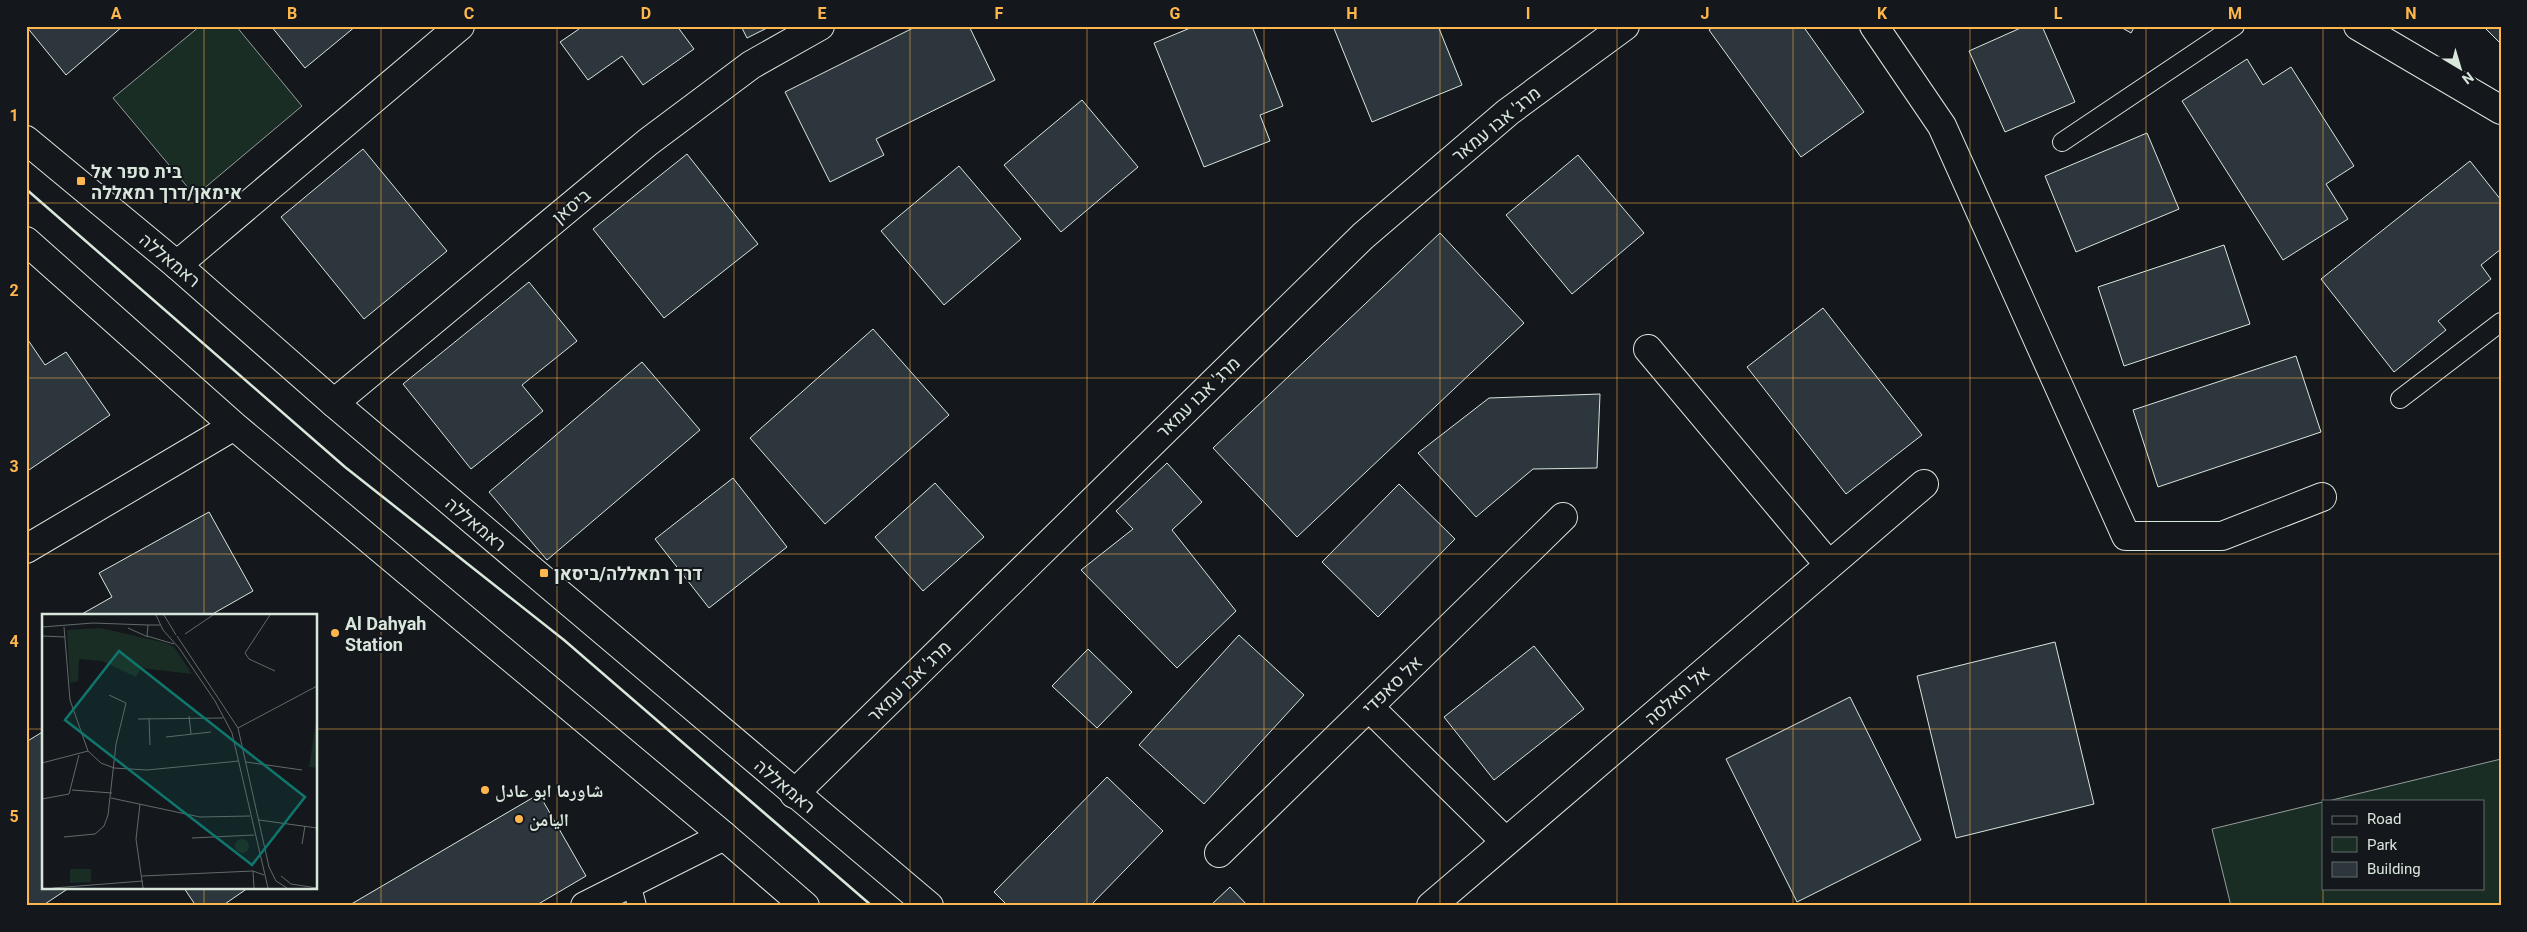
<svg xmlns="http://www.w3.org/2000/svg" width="2527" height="932" viewBox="0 0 2527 932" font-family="Roboto,'Noto Naskh Arabic',Heebo,sans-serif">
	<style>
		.green { fill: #1a2d24; stroke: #939e99 }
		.building { fill: #2c363c; stroke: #d8e6dc }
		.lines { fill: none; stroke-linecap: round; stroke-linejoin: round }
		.lane-casing { stroke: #d8e6dc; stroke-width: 20 }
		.street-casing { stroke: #d8e6dc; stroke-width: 30 }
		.secondary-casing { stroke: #d8e6dc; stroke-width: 30 }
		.highway-casing { stroke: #d8e6dc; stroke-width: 30 }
		.lane { stroke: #14181c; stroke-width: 18 }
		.street { stroke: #14181c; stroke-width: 28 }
		.secondary { stroke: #14181c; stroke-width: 28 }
		.highway { stroke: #14181c; stroke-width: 28 }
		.wall { stroke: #d8e6dc; stroke-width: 2.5 }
		.grid { fill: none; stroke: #ffb74d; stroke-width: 1; stroke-opacity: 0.55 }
		.poi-dot { fill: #ffb74d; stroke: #14181c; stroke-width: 2 }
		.labels { text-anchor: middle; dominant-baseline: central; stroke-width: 4; stroke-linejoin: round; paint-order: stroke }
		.street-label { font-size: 18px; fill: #d8e6dc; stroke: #14181c }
		.poi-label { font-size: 18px; font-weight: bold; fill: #d8e6dc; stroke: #14181c; text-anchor: start }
		.inset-road { fill: none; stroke: #626a69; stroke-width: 1 }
		.view { fill: #0f766e; fill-opacity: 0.15; stroke: #0f766e; stroke-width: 2.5 }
		.inset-edge { fill: none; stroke: #d8e6dc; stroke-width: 2.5 }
		.neatline { fill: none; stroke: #ffb74d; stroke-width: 2 }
		.grid-label { font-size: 16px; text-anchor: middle; font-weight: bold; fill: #ffb74d }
	</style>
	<rect width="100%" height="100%" fill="#14181c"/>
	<!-- green -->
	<path class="green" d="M 200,26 L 236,26 L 302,106 L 195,196 L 113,98 Z
		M 2501,759 L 2501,906 L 2231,906 L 2212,829 L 2323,802 L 2323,888 L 2483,888 L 2483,801 L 2328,801 Z"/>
	<!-- building -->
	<path class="building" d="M 26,26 L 123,26 L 66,75 Z
		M 271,26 L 356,26 L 305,68 Z
		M 577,26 L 677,26 L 694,49 L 643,85 L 622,56 L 588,80 L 560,42 L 579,29 Z
		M 741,26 L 771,26 L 747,38 Z
		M 917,26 L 969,26 L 995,80 L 876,139 L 884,155 L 830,182 L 785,92 Z
		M 1195,26 L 1252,26 L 1283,106 L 1260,115 L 1270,141 L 1204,167 L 1154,43 Z
		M 1333,26 L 1438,26 L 1462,85 L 1372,122 Z
		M 1714,26 L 1803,26 L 1864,112 L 1801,157 L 1709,30 Z
		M 2025,26 L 2042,26 L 2075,102 L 2005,132 L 1969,51 Z
		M 2119,26 L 2135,26 L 2131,33 Z
		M 2483,26 L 2501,26 L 2501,44 Z
		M 2247,59 L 2263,85 L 2291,67 L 2354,166 L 2326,184 L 2348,219 L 2283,260 L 2182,101 Z
		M 1082,100 L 1138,167 L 1061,232 L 1004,165 Z
		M 2147,133 L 2179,209 L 2076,252 L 2045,176 Z
		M 363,149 L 447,251 L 364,319 L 281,217 Z
		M 687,154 L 758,244 L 664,318 L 593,229 Z
		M 1578,155 L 1644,233 L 1572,294 L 1506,215 Z
		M 2470,161 L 2501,200 L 2501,249 L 2481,265 L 2491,279 L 2438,321 L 2446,330 L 2394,372 L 2321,279 Z
		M 959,166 L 1021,239 L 944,305 L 881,231 Z
		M 1440,233 L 1524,323 L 1297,537 L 1213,448 Z
		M 2224,245 L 2250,324 L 2124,366 L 2098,287 Z
		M 529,282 L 577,341 L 522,385 L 543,411 L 471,469 L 403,384 Z
		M 1823,308 L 1922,435 L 1846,494 L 1747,367 Z
		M 873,329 L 949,415 L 825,524 L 750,438 Z
		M 26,337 L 45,365 L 66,352 L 110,415 L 26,472 Z
		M 2296,356 L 2321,432 L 2158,487 L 2133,410 Z
		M 642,362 L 700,430 L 547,560 L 489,492 Z
		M 1600,394 L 1597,468 L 1533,469 L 1476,517 L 1418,453 L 1489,398 Z
		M 1167,463 L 1202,502 L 1172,530 L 1236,611 L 1177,668 L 1081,570 L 1133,529 L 1116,511 Z
		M 733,478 L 787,547 L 709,608 L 655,539 Z
		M 935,483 L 984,537 L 923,591 L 875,537 Z
		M 1399,484 L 1455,539 L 1378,617 L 1322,562 Z
		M 209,512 L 253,591 L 209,616 L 83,616 L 82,614 L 112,597 L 99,573 Z
		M 1239,635 L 1304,695 L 1204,804 L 1139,745 Z
		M 2055,642 L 2094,804 L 1956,838 L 1917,676 Z
		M 1534,646 L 1584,709 L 1494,780 L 1444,717 Z
		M 1088,649 L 1132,692 L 1097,728 L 1052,686 Z
		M 1850,697 L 1921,840 L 1797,902 L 1726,759 Z
		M 44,731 L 44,888 L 69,888 L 42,906 L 26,906 L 26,742 Z
		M 1107,777 L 1163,831 L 1090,906 L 1008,906 L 994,892 Z
		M 539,794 L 586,876 L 535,906 L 348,906 Z
		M 1230,887 L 1248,906 L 1210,906 Z
		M 184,888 L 248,888 L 222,906 L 196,906 Z"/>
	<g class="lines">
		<defs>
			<path id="lane" d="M 2062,142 L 2235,26
				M 2400,399 L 2501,322
				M 631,883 L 637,906"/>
			<path id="street" d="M 1874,26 L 1942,126 L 2126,536 L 2222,536 L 2322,497
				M 2358,26 L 2501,110
				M 26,241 L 234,426 L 724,836 L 585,906
				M 177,265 L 460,26
				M 1648,349 L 1829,565
				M 334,403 L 648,142 L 751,65 L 820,26
				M 26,549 L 234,426
				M 1369,707 L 1506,842
				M 794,794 L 1363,236 L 1508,112 L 1625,26
				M 1219,853 L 1563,517
				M 1431,906 L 1924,484"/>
			<path id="secondary" d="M 724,836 L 805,906"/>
			<path id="highway" d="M 26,140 L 177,265 L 334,403 L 929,906"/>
		</defs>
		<!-- lane casing -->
		<use href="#lane" class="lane-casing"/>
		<!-- street casing -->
		<use href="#street" class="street-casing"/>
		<!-- secondary casing -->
		<use href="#secondary" class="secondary-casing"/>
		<!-- highway casing -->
		<use href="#highway" class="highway-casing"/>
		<!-- lane -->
		<use href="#lane" class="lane"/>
		<!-- street -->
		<use href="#street" class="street"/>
		<!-- secondary -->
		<use href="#secondary" class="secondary"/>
		<!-- highway -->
		<use href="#highway" class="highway"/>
		<!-- wall -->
		<path class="wall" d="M 26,189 L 345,467 L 564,640 L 872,906"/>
	</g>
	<!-- grid -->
	<path class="grid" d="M 204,26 L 204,616M 381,26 L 381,906M 557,26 L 557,906M 734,26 L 734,906M 910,26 L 910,906M 1087,26 L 1087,906M 1264,26 L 1264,906M 1440,26 L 1440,906M 1617,26 L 1617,906M 1793,26 L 1793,906M 1970,26 L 1970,906M 2146,26 L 2146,906M 2323,26 L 2323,906M 26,203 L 2501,203M 26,378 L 2501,378M 26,554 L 2501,554M 26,729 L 44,729M 316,729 L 2501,729M 204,888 L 204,906"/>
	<!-- markers -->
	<g class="poi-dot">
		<rect x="76" y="176" width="10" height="10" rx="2.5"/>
		<rect x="539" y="568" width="10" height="10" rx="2.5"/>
		<circle cx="335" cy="633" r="5"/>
		<circle cx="485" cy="790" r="5"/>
		<circle cx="519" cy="819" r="5"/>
	</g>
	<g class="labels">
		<!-- street labels -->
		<g class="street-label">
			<text transform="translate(1496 124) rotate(-39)">מרג' אבו עמאר</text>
			<text transform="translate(571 206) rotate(-40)">ביסאן</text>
			<text transform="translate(170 260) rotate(40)">ראמאללה</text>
			<text transform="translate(1198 397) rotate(-44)">מרג' אבו עמאר</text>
			<text transform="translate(476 524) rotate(40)">ראמאללה</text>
			<text transform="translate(909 681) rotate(-44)">מרג' אבו עמאר</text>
			<text transform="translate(1392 685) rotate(-44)">אל סאפדי</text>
			<text transform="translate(1677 695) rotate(-41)">אל חאלסה</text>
			<text transform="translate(785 786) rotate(40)">ראמאללה</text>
		</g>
		<!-- poi labels -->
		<g class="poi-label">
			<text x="91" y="171">בית ספר אל<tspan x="91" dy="21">אימאן/דרך רמאללה</tspan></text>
			<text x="554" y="573">דרך רמאללה/ביסאן</text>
			<text x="345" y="623">Al Dahyah<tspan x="345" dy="21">Station</tspan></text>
			<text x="495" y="790">شاورما ابو عادل</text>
			<text x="529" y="819">اليامن</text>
		</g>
	</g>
	<!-- overview -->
	<g transform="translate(42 614)">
		<rect width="275" height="275" fill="#14181c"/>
		<path d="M 58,14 L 124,29 L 132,33 L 150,60 L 99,54 L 94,63 L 60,47 L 37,45 L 36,67 L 28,69 L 25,16 ZM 275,102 L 275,154 L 267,153 ZM193 232a7 7 0 1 1 14 0a7 7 0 1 1-14 0ZM 28,255 L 49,255 L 49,268 L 28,269 Z" fill="#1a2d24"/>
		<path class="inset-road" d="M 114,1 L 121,16 L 137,34 L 173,87 L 190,119 L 226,274M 122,1 L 134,21M 228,1 L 203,39 L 207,45 L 233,57M 118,11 L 106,11 L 105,22 L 132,30M 0,13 L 51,9 L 106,11M 22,13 L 28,86 L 46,137 L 59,149 L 72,154 L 105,156 L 197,147M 86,14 L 106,23M 143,20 L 171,1M 0,22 L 23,23M 135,22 L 196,114 L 227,253 L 234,267 L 245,274M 147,102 L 149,120M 107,104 L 108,131M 96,105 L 181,104M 196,114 L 275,72M 124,123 L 169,118M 204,148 L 260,156M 0,149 L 46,137M 30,176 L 70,179M 69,184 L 158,203 L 208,202M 0,185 L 27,180 L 37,141M 98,190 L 94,225 L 101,274M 217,206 L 275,214M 22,223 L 53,220 L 62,212 L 66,201 L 74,130 L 84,89 L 67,81M 150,224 L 212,221M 260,230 L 263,212M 211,257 L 212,274M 100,262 L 211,257 L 222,261M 239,262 L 249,270 L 275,274M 11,274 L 101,267"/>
		<path class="view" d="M 77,37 L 263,183 L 210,251 L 23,106 Z"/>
		<rect width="275" height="275" class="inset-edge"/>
	</g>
	<!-- border -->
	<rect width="2527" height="932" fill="none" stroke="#14181c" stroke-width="55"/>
	<!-- legend -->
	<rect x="2322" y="800" width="162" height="90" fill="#14181c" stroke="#626a69"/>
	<rect x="2332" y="816" width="25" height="8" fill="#14181c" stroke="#626a69"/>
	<text x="2367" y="824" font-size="15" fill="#d8e6dc">Road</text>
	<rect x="2332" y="837" width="25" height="15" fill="#1a2d24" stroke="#626a69"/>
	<text x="2367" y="850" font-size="15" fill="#d8e6dc">Park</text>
	<rect x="2332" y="862" width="25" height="15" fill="#2c363c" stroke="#626a69"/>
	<text x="2367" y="874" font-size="15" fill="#d8e6dc">Building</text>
	<!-- north arrow -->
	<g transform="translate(2460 68) rotate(142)" stroke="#14181c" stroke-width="4" paint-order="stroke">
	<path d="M0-4L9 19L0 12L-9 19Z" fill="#d8e6dc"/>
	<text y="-8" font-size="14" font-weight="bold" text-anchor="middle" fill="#d8e6dc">N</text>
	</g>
	<rect x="28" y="28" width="2472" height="876" class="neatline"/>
	<g class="grid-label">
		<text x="116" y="19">A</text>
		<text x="292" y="19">B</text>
		<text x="469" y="19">C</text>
		<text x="646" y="19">D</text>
		<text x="822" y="19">E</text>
		<text x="999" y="19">F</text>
		<text x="1175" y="19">G</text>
		<text x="1352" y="19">H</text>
		<text x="1528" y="19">I</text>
		<text x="1705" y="19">J</text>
		<text x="1882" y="19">K</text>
		<text x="2058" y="19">L</text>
		<text x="2235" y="19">M</text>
		<text x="2411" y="19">N</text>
		<text x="14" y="121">1</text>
		<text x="14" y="296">2</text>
		<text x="14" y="472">3</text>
		<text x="14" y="647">4</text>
		<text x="14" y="822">5</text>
	</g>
</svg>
